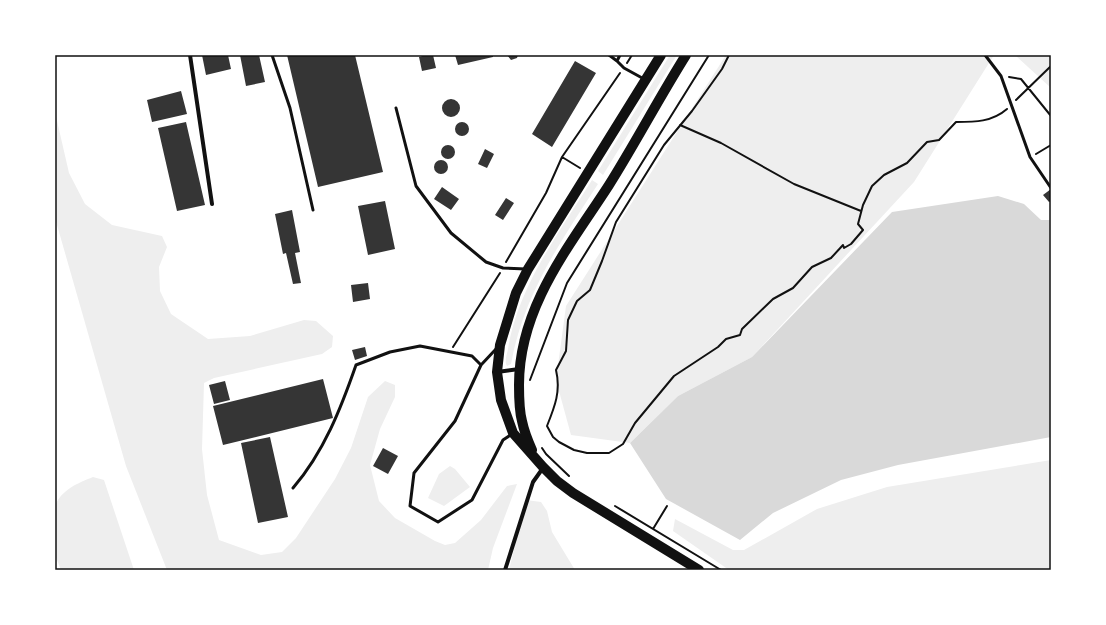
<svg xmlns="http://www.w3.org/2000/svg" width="1106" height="625" viewBox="0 0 1106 625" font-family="Overpass,sans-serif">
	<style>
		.green { fill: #eee }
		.water { fill: #d9d9d9 }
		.building { fill: #353535 }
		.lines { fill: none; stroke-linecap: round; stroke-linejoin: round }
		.path { stroke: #111; stroke-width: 2 }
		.service { stroke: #111; stroke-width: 3 }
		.minor { stroke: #111; stroke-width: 4 }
		.primary { stroke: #111; stroke-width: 10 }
		.neatline { fill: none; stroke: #111; stroke-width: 1.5 }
	</style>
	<rect width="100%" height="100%" fill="#fff"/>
	<!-- green -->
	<path class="green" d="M 670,55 L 677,55 L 603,175 L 598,171 Z
		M 726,55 L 994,55 L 914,182 L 752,357 L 678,396 L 630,443 L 571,435 L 556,380 L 566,306 Z
		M 1015,55 L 1051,55 L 1051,88 Z
		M 55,112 L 69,173 L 85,204 L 112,225 L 162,236 L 167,247 L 159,267 L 160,291 L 171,314 L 208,339 L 250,336 L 304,320 L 316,321 L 333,336 L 332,347 L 322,354 L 214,378 L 204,383 L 202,449 L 207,495 L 219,540 L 261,555 L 282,552 L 296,538 L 335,479 L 351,448 L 368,397 L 385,381 L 395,385 L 395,397 L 380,429 L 370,465 L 379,501 L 395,518 L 435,541 L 445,545 L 455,543 L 481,520 L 507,486 L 517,484 L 493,548 L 488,570 L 167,570 L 126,466 L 55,218 Z
		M 592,180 L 598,184 C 560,243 524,293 511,364 L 507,366 C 504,361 507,355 508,349 C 518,286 559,233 592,180 Z
		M 1051,460 L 1051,570 L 729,570 L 673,531 L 675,519 L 733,550 L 744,550 L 817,509 L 887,487 Z
		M 450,466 L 455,469 L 470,487 L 444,506 L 428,498 L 439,474 Z
		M 93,477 L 104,480 L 134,570 L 61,570 L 55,555 L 55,506 C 61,490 78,483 93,477 Z
		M 526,500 L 541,502 L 547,511 L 552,532 L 575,570 L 509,570 Z"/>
	<!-- water -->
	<path class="water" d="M 998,196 L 1024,204 L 1041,220 L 1051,220 L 1051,437 L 898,465 L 841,480 L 773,513 L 740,540 L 666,499 L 630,443 L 678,396 L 752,357 L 892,212 Z"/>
	<!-- building -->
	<path class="building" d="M 202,55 L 228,55 L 231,69 L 206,75 Z
		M 240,55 L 259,55 L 265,82 L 246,86 Z
		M 287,55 L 355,55 L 383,172 L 318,187 Z
		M 426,55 L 433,55 L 436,68 L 422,71 L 419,57 Z
		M 455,55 L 493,55 L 493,57 L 458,65 Z
		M 507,55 L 518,55 L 517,58 L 511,60 Z
		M 575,61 L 596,73 L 552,147 L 532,134 Z
		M 181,91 L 187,114 L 152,122 L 147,100 Z
		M442 108a9 9 0 1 1 18 0a9 9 0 1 1-18 0Z
		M 186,122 L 205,205 L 177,211 L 158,128 Z
		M455 129a7 7 0 1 1 14 0a7 7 0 1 1-14 0Z
		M441 152a7 7 0 1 1 14 0a7 7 0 1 1-14 0Z
		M 485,149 L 494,154 L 487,168 L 478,164 Z
		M434 167a7 7 0 1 1 14 0a7 7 0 1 1-14 0Z
		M 442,187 L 459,199 L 451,210 L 434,199 Z
		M 1051,189 L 1051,201 L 1049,202 L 1043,195 Z
		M 506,198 L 514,203 L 503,220 L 495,215 Z
		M 385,201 L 395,249 L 368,255 L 358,206 Z
		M 292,210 L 300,252 L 295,253 L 301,283 L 293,284 L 286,253 L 283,254 L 275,214 Z
		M 368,283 L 370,299 L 353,302 L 351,285 Z
		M 365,347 L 367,356 L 355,360 L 352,350 Z
		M 323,379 L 333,418 L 223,445 L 213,406 Z
		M 225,381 L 230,400 L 214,404 L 209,385 Z
		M 270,437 L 288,517 L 258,523 L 241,443 Z
		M 383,448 L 398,456 L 388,474 L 373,466 Z"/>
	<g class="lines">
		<!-- path -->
		<path class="path" d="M 729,55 L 722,69 L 692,111 L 664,145 L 616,222 L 602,261 L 590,290 L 577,301 L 568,320 L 566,351 L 556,370 C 561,391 555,406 547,426 L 553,437 L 559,442 L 574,450 L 587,453 L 609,453 L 623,444 L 635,423 L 674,376 L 718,347 L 726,339 L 740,335 L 742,329 L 773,299 L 793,288 L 812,267 L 831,258 L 843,245 L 844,248 L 851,244 L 863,230 L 858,224 L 863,205 L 872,186 L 884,175 L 907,163 L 927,142 L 939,140 L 956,122 C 975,122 992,122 1007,109
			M 627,63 L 632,55
			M 1009,77 L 1021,79 L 1051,116
			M 1016,100 L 1051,66
			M 680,125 L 721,143 L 794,184 L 861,211
			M 1036,154 L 1051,145
			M 562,157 L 580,168
			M 506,262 L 546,193 L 562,157 L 620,73
			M 453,347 L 500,273
			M 530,380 L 567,283 L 709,55
			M 542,448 L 546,454 L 569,476
			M 615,506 L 721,570
			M 653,529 L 667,506"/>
		<!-- service -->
		<path class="service" d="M 272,55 L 290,108 L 313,210
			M 609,55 L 617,61
			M 620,55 L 617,61 L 624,68 L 644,79
			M 985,55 L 1001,76 L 1030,157 L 1051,188
			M 396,108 L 416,186 L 451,233 L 486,262 L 503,268 L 526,269
			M 496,349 L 481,365 L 455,421 L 414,473 L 410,506 L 438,522 L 472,500 L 503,440 L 512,434
			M 293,488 C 324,452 341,408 356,365 L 390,352 L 420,346 L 472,356 L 481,365"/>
		<!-- minor -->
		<path class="minor" d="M 190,55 L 212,204
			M 497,372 L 519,369
			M 505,570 L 533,482 L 543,468"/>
		<!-- primary -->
		<path class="primary" d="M 661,55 L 528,269 L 516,293 L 500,345 L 497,372 L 501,400 L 513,433 L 543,467 L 557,481 L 573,493 L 699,570
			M 532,450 C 528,441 524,431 522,421 C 519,410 519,397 519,385 C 519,307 569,247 609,185 C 636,142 659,98 686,55"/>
	</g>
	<!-- border -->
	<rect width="1106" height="625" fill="none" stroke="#ffffff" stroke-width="112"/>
	<rect x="56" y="56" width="994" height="513" class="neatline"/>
</svg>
